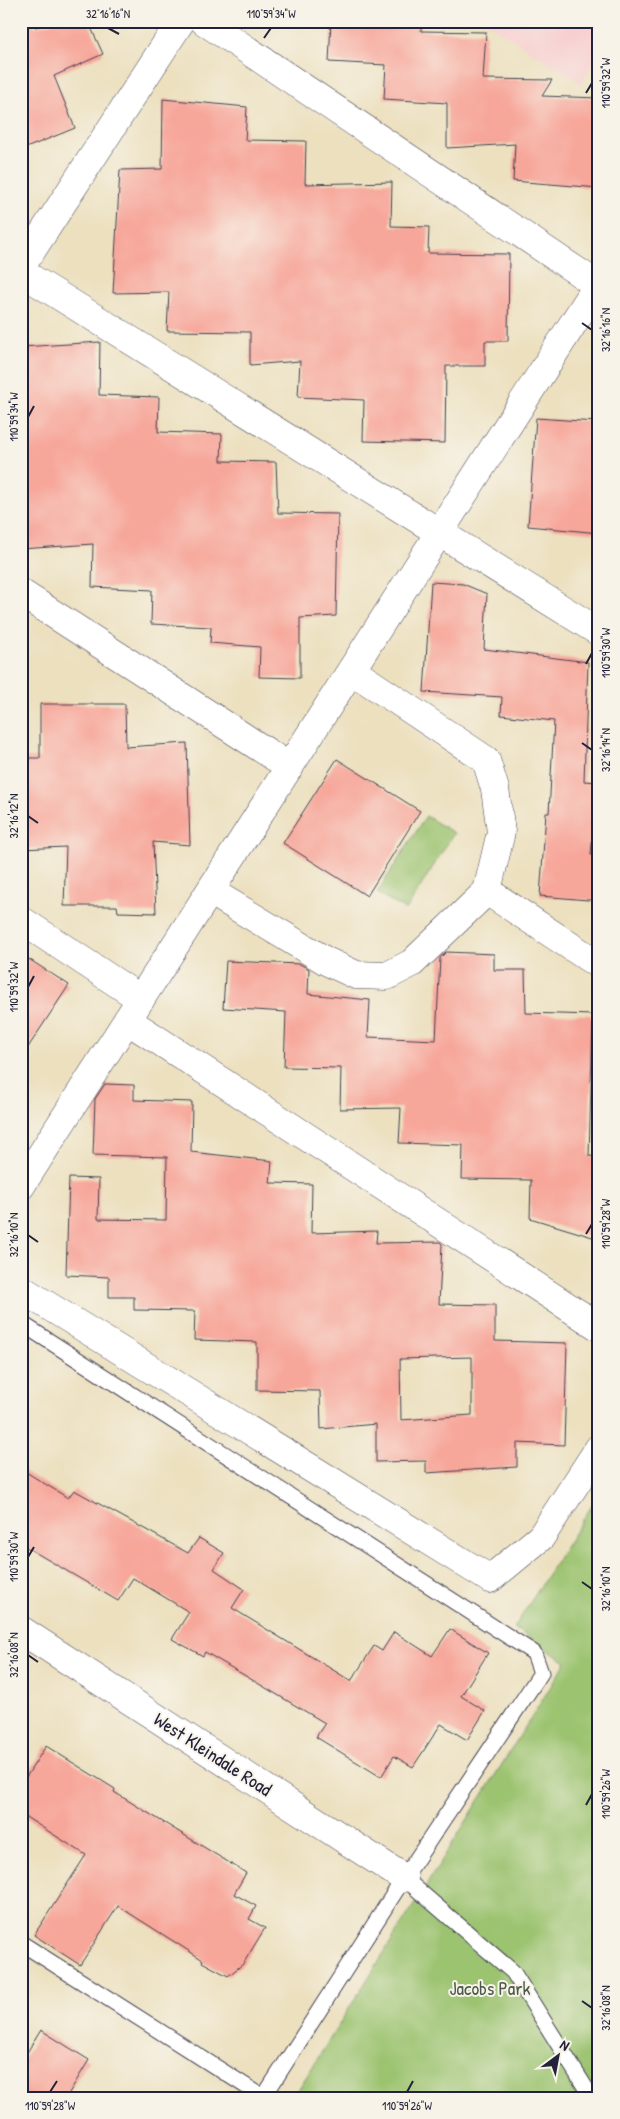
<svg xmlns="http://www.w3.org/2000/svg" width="620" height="2119" viewBox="0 0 620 2119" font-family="'Patrick Hand',sans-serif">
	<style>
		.built { fill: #f7cfd0 }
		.green { fill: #9bc36f; stroke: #5e7255 }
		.building { fill: #f7a69a; fill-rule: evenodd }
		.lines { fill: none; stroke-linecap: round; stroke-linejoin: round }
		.lane-casing { stroke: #403e4f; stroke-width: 17 }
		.street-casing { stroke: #403e4f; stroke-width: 29 }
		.lane { stroke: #fff; stroke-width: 15 }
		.street { stroke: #fff; stroke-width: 28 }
		.ticks { fill: none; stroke: #22223b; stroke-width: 2 }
		.labels { text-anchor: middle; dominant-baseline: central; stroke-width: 4; stroke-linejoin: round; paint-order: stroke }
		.street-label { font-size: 19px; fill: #22223b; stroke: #f7f3e8 }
		.park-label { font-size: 19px; fill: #4c5a4d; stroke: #f7f3e8 }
		.neatline { fill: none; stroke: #22223b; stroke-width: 2 }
		.ticks-label { font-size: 12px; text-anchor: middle; fill: #22223b }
	</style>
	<rect width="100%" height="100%" fill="#f7f3e8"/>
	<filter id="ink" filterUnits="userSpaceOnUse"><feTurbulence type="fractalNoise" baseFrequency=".02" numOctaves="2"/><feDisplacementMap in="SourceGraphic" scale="10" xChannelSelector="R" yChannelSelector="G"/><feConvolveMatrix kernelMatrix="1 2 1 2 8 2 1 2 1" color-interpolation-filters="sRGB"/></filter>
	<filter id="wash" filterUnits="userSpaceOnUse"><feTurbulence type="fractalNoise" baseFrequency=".0096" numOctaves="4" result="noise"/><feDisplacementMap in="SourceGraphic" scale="20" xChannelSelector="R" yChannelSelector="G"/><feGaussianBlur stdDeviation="1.12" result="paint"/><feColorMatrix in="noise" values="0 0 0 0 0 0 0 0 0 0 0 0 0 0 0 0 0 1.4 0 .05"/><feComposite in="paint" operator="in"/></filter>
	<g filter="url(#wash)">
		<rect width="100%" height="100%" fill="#ece0bf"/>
		<!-- built -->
		<path class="built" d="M 484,21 L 599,21 L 599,55 L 581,83 Z"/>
		<!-- green -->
		<path class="green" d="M 426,816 L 454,833 L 406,910 L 377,893 Z
			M 599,1494 L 599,2098 L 293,2098 L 566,1662 L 514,1628 Z"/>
		<g id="blocks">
			<!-- building -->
			<path class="building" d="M 21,21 L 33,21 L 35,27 L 58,21 L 88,21 L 103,54 L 54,76 L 75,128 L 21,150 Z
				M 331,21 L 421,21 L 421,31 L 486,32 L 483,79 L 552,80 L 542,96 L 599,98 L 599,188 L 513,181 L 515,144 L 447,148 L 447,103 L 384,99 L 386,65 L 329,62 Z
				M 163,99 L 247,107 L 245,140 L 306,141 L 305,184 L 392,182 L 391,226 L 429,227 L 428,253 L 509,254 L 508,341 L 485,341 L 485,366 L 446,366 L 445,443 L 363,441 L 364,400 L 298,397 L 300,361 L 250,365 L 250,332 L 167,331 L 169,292 L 113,293 L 120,170 L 162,169 Z
				M 100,342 L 99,395 L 159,397 L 158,432 L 222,434 L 221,461 L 276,462 L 278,513 L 338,514 L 336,616 L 300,618 L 300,678 L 259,677 L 260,647 L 210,643 L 211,627 L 151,624 L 152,590 L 92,587 L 93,544 L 21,549 L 21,347 Z
				M 536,418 L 596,422 L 596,488 L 599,488 L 599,533 L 528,526 Z
				M 431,582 L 463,584 L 487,594 L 484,649 L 588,662 L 584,781 L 597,782 L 591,855 L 599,855 L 599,899 L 588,900 L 540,896 L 546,813 L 549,813 L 554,721 L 501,715 L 502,697 L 424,692 Z
				M 40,704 L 125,704 L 126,747 L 187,743 L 190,845 L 153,842 L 156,913 L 118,912 L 117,906 L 64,906 L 66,847 L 21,849 L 21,758 L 40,758 Z
				M 337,759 L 420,811 L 367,896 L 283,843 Z
				M 446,952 L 494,954 L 494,970 L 525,970 L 526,1013 L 593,1015 L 589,1156 L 599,1157 L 599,1239 L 530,1218 L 531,1180 L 462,1179 L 463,1145 L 399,1143 L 401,1108 L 340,1109 L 341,1068 L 284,1067 L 286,1012 L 223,1008 L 226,961 L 300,964 L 309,969 L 308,994 L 370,1000 L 368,1037 L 436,1040 L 440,958 Z
				M 21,954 L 69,985 L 21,1058 Z
				M 105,1084 L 134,1085 L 134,1100 L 192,1102 L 191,1152 L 272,1161 L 270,1183 L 312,1184 L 311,1233 L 377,1231 L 376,1243 L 440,1242 L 442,1244 L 439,1304 L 495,1305 L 495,1341 L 567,1343 L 564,1445 L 517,1443 L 517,1467 L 426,1473 L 426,1461 L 376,1462 L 376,1424 L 321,1429 L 320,1391 L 257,1390 L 257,1342 L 194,1340 L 195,1311 L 134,1310 L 134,1297 L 109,1297 L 109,1277 L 66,1275 L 69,1178 L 99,1179 L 98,1219 L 166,1220 L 167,1157 L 93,1155 L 95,1099 ZM 472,1357 L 472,1415 L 401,1420 L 400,1359 Z
				M 21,1469 L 68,1498 L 74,1490 L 188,1553 L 199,1538 L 224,1553 L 214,1569 L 244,1589 L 232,1608 L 351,1681 L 374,1646 L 382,1651 L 394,1632 L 432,1656 L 450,1629 L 488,1653 L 461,1696 L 485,1711 L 467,1740 L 441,1724 L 413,1767 L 394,1756 L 381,1777 L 316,1737 L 325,1723 L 205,1652 L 203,1656 L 172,1639 L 189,1612 L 133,1578 L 118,1601 L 21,1544 Z
				M 46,1746 L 115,1789 L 114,1792 L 246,1873 L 234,1894 L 256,1906 L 249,1919 L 265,1928 L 243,1964 L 228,1976 L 202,1962 L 203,1960 L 118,1906 L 80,1965 L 34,1935 L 86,1855 L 21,1814 L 21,1785 Z
				M 41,2030 L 89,2060 L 66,2098 L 21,2098 L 21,2062 Z"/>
		</g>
	</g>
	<g filter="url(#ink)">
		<use href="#blocks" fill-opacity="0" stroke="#403e4f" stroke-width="1"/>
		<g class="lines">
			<defs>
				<path id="lane" d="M 21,1323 L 534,1653 L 541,1673 L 404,1878 L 263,2098
					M 404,1878 L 513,1972 L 592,2098
					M 21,1943 L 263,2097"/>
				<path id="street" d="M 204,21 L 599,286
					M 21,267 L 181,21
					M 21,272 L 599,632
					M 21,593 L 290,767
					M 210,891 L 326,961 L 356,975 L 387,976 L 412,963 L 487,891 L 501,832 L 495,789 L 486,760 L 351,670
					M 487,891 L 599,965
					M 21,920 L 141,999
					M 127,1020 L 599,1327
					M 21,1186 L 599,283
					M 21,1289 L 490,1579 L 541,1537 L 599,1448
					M 21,1630 L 404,1878"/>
			</defs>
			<!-- lane casing -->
			<use href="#lane" class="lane-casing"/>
			<!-- street casing -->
			<use href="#street" class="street-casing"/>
			<!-- lane -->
			<use href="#lane" class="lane"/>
			<!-- street -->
			<use href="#street" class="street"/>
		</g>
	</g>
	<!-- ticks -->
	<path class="ticks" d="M 108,28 L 119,34M 264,38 L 271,28M 586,93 L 592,83M 582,323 L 592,330M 28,417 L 34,406M 586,664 L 592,653M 582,743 L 592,750M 28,816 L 38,823M 28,987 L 34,976M 586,1234 L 592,1224M 28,1235 L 38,1242M 28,1557 L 34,1547M 582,1582 L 592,1589M 28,1655 L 38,1662M 586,1805 L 592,1794M 582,2001 L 592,2008M 50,2092 L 57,2081M 407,2092 L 413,2081"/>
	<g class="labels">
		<!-- street labels -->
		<g class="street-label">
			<text transform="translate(213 1754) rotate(33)">West Kleindale Road</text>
		</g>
		<!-- park labels -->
		<g class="park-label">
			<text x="490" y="1988">Jacobs Park</text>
		</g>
	</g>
	<!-- margin -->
	<rect width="620" height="2119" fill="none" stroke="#f7f3e8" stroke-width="55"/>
	<!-- north arrow -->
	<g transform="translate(558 2056) rotate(32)" stroke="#f7f3e8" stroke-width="4" paint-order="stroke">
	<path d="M0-4L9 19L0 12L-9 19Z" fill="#22223b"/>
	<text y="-8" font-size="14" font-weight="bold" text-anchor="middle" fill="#22223b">N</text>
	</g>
	<rect x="28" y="28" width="564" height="2064" class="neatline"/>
	<g class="ticks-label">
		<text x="108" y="18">32°16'16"N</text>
		<text x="271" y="18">110°59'34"W</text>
		<text transform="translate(606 83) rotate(-90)" y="4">110°59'32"W</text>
		<text transform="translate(606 330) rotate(-90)" y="4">32°16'16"N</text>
		<text transform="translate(14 417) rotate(-90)" y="4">110°59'34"W</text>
		<text transform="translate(606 653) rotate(-90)" y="4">110°59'30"W</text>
		<text transform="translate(606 750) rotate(-90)" y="4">32°16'14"N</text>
		<text transform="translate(14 816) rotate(-90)" y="4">32°16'12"N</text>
		<text transform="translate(14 987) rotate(-90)" y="4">110°59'32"W</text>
		<text transform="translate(606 1224) rotate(-90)" y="4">110°59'28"W</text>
		<text transform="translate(14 1235) rotate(-90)" y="4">32°16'10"N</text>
		<text transform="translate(14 1557) rotate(-90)" y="4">110°59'30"W</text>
		<text transform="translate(606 1589) rotate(-90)" y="4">32°16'10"N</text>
		<text transform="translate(14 1655) rotate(-90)" y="4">32°16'08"N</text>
		<text transform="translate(606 1794) rotate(-90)" y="4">110°59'26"W</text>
		<text transform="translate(606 2008) rotate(-90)" y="4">32°16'08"N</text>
		<text x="50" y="2110">110°59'28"W</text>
		<text x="407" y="2110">110°59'26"W</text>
	</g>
</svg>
